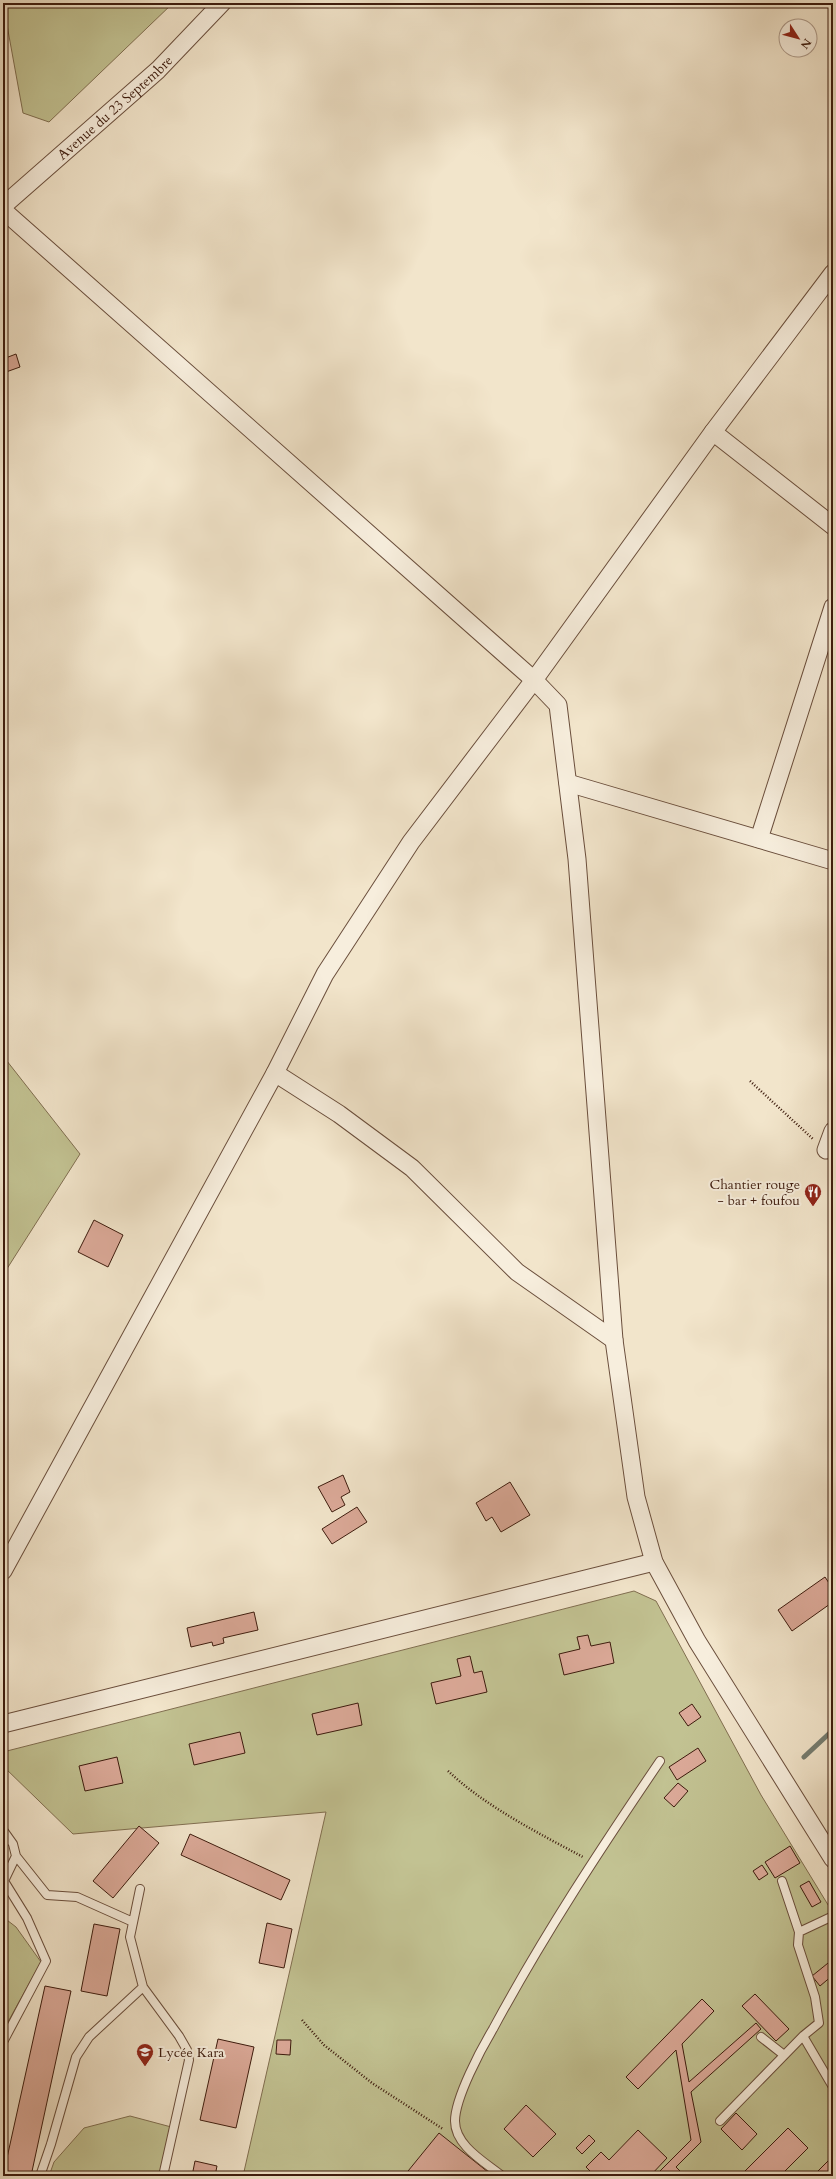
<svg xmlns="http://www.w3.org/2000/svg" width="836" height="2179" font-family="Cardo,serif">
<rect width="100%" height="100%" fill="#f2e5cb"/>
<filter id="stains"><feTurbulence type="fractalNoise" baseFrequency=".005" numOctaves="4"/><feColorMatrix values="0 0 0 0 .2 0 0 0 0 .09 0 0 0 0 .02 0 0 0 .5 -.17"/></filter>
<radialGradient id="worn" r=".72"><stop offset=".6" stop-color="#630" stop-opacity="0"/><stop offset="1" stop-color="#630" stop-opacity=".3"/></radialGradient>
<path fill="#c2c292" stroke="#806e50" d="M3 3H173L49 122 23 113Z
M3 1056 80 1154 3 1275Z
M634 1591 656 1601 761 1795 833 1913V2176H243L326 1812 73 1834 3 1766V1752Z
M3 1917 16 1927 41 1962 3 2031Z
M130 2116 175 2128 164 2176H49L54 2162 84 2128Z"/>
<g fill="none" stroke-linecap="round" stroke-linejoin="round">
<path stroke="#757d71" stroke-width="5" d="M804 1757 833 1730"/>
</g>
<path fill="#dba998" stroke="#3d1b0d" d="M16 354 20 367 6 372 3 359Z
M94 1220 123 1235 108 1267 78 1252Z
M343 1475 350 1492 341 1497 345 1505 332 1512 318 1487Z
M510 1482 530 1515 501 1532 492 1517 486 1521 476 1503Z
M357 1507 367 1522 332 1544 322 1529Z
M825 1577 833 1589V1608L830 1604 792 1631 778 1610Z
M254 1612 258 1630 223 1638 224 1643 213 1646 212 1642 191 1647 187 1628Z
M588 1635 591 1646 610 1642 614 1663 564 1675 559 1654 580 1649 577 1637Z
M470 1656 474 1673 482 1671 487 1692 436 1704 431 1683 461 1676 457 1659Z
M358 1703 362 1725 317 1735 312 1714Z
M692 1704 701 1717 688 1726 679 1713Z
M240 1732 245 1753 194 1765 189 1744Z
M698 1748 706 1761 677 1780 669 1767Z
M117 1757 123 1783 85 1791 79 1766Z
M678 1783 688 1791 674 1807 664 1798Z
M139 1826 159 1843 113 1898 93 1881Z
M190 1834 290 1880 281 1900 181 1855Z
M790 1846 800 1863 775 1878 765 1862Z
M762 1865 768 1874 759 1880 753 1871Z
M809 1881 821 1902 812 1907 800 1886Z
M267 1923 292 1929 284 1968 259 1963Z
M94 1924 120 1929 107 1996 81 1991Z
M833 1959V1975L820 1986 812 1976Z
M45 1986 71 1991 31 2176H3Z
M755 1994 789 2029 776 2041 742 2006Z
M702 1999 714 2011 682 2044 689 2082 756 2023 761 2029 691 2092 701 2142 676 2167 685 2176H655L691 2140 676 2050 638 2089 626 2077Z
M218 2039 254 2047 236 2128 200 2120Z
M277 2040H291L290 2055 276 2054Z
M526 2105 556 2134 533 2157 504 2129Z
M736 2113 757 2134 742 2150 721 2129Z
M788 2128 808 2148 780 2176H740Z
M638 2130 667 2158 650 2176H593L594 2175 586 2167 601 2152 609 2160Z
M439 2133 493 2176H404Z
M589 2135 595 2141 582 2154 576 2148Z
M833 2156V2176H813Z
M195 2161 217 2166 215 2176H192Z"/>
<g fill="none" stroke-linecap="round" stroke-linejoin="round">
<defs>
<path id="lane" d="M3 1830 13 1844 16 1856 4 1881 27 1918 46 1961 3 2042
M16 1856 47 1895 77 1897 133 1922
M140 1889 130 1937 143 1987 179 2036 187 2050 189 2060 163 2176
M799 1932 833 1916
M803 2036 833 2087
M761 2037 784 2055
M720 2121 803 2036 819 2023 815 1997 798 1945 799 1932 782 1881
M40 2176 51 2144 76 2057 89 2037 143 1987
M502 2176C485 2162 455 2146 455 2121 455 2098 481 2049 493 2029 543 1936 601 1848 660 1761"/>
<g id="street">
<path id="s1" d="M3 206 158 70 222 3"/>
<path d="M3 210 534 680 558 705 577 859 614 1340 636 1497 654 1562 697 1641 833 1859"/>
<path d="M713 432 833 526"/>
<path d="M568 783 833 861"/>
<path d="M759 839 833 607"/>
<path d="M275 1073 339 1114 412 1168 517 1272 614 1340"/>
<path d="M826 1150 833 1131"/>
<path d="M3 1571 275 1073 325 974 411 842 534 680 713 432 833 273"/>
<path d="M3 1724 654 1562"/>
</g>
</defs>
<use href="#lane" stroke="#6a4e3c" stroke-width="10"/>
<use href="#street" stroke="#6a4e3c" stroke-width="19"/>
<path stroke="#3d1b0d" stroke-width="2.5" stroke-dasharray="1 2" stroke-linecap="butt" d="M750 1081 813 1139
M448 1771C485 1806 538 1833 583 1857
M302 2020 324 2045 372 2083 443 2129"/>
<use href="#lane" stroke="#f7eedd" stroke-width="8"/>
<use href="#street" stroke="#f7eedd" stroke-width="17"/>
</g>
<defs>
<symbol id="restaurant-pin" viewBox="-11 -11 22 30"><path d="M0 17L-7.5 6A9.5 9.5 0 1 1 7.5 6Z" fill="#8f2418" stroke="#f7eedd"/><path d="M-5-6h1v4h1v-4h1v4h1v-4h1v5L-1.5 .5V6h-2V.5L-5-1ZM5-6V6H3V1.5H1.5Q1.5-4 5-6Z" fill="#fff"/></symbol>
<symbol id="school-pin" viewBox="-11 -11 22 30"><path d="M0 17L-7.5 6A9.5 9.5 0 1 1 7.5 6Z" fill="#8f2418" stroke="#f7eedd"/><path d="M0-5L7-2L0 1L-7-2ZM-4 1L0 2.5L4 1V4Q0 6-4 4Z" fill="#fff"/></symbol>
</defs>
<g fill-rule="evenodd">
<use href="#restaurant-pin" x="803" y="1182" width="20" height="27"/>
<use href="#school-pin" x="135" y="2042" width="20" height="27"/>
</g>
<g text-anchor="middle" stroke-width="4" stroke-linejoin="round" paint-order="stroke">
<g font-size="14" fill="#3d1b0d" stroke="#f7eedd">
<text dy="5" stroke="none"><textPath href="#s1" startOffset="149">Avenue du 23 Septembre</textPath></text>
</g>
<g font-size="14" fill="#3d1b0d" stroke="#f7eedd" text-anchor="end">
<text x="800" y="1189">Chantier rouge<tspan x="800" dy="16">- bar + foufou</tspan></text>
<text x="158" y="2057" text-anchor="start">Lycée Kara</text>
</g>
</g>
<rect width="836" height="2179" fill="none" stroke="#f2e5cb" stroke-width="16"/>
<rect x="4" y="4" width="828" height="2171" fill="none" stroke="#3d1b0d" stroke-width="2"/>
<rect x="8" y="8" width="820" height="2163" fill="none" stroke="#3d1b0d"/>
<g transform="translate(798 38) rotate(126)"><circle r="19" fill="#f7eedd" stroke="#ad9a8a"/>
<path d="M0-3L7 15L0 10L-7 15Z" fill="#8f2418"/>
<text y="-6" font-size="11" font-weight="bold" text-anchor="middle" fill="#3d1b0d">N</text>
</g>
<rect width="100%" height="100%" filter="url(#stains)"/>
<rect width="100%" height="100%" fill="url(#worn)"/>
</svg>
